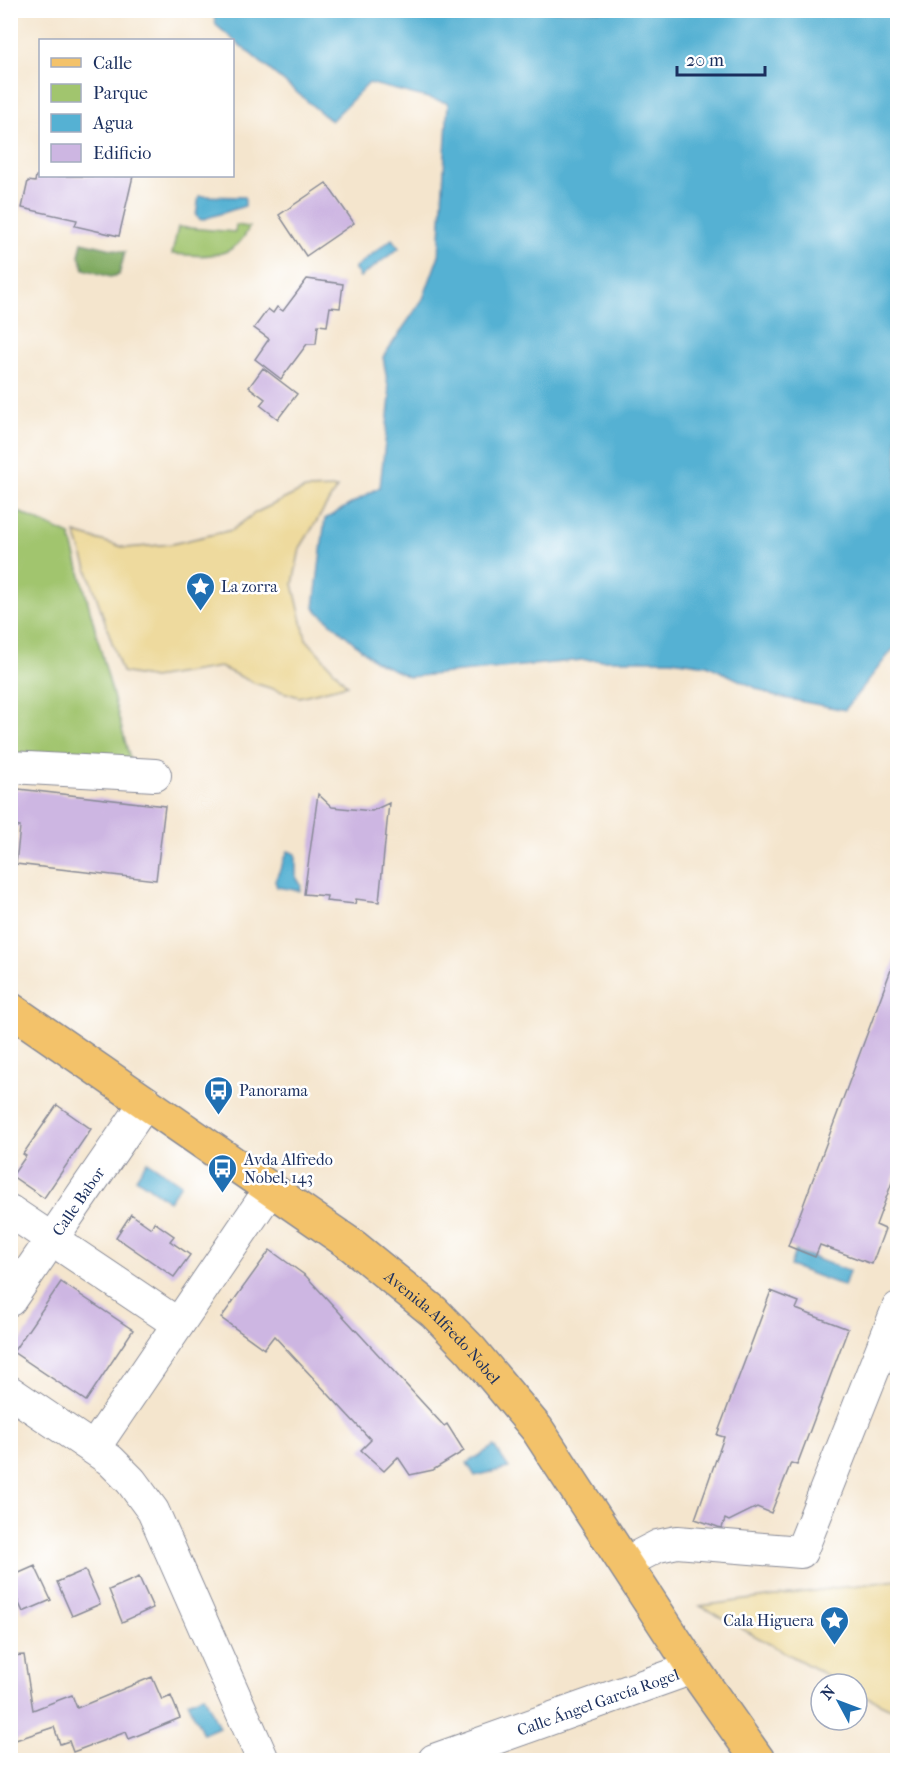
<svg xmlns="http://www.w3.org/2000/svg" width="908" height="1771" font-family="'IM FELL French Canon',serif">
<rect width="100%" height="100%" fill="#fff"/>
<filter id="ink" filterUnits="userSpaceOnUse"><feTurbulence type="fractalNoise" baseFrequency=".0167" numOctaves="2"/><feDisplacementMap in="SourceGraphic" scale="12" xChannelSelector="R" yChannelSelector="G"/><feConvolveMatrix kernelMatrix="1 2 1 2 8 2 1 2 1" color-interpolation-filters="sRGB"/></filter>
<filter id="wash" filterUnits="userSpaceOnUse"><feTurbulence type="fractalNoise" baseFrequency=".008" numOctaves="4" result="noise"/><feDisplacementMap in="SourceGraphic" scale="24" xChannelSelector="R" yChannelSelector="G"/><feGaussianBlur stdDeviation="1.35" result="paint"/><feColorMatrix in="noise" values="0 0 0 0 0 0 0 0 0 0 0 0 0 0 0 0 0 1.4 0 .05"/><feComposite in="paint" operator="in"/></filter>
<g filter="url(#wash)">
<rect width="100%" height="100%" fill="#f4e5cd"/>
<path fill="#a1c56e" stroke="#5e7a66" stroke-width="1.5" d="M236 225 249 227C235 262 202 256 172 254L178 227 235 232Z
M10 508 70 535 131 763 11 756Z"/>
<path fill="#80aa61" stroke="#4e6c60" stroke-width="1.5" d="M82 242 125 252 119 275 110 277 84 269 79 256Z"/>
<path fill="#eeda9e" stroke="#84847e" stroke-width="1.5" d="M337 488 300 548 293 584 306 639 347 685 299 697 254 683 220 667 153 678 122 672 75 533 126 548 172 544 232 530 255 513 305 489Z
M897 1580V1711L857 1692V1684H843L700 1606Z"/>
<path fill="#55b1d3" stroke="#387098" stroke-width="1.5" d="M213 11H897V649H893L845 710 773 696 707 665 671 660H583L409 677 375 661 314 608 325 519 380 487 390 398 383 357 423 299 439 255 448 103 369 83 331 121 216 25Z
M199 196 245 197V206L201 220 196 216Z
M392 239 399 248 360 277 354 268Z
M288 851 296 854V877L301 885 300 891 277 887 275 881Z
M147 1161 181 1184 169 1201 136 1178Z
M795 1251 849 1271 844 1286 790 1266Z
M494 1446 509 1468 475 1476 467 1463Z
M204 1695 219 1727 203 1734 188 1702Z"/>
<g id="blocks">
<path fill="#cdb6e2" d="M36 176H133L119 236 75 226 77 220 22 208 28 181 35 182Z
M326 183 354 223 306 256 279 215Z
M307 279 343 284 340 308 330 307 327 326 318 325 316 344H307L281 379 255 359 269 339 254 328 268 309 273 313 277 307 283 311Z
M263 368 297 394 278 419 260 405 265 399 249 387Z
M10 788 165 806 156 880 16 864 20 827 10 826Z
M318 794 332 807 372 811 389 803 379 902 356 899 355 904 326 901 327 896 304 894Z
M895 959H897V1169L876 1225 885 1229 872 1264 820 1245 815 1257 788 1246Z
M57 1105 91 1129 44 1198 12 1176 26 1156 23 1154Z
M131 1214 151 1228 154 1222 174 1236 170 1241 190 1255 174 1277 116 1237Z
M270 1250 306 1276 444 1426 447 1424 464 1451 433 1470 410 1475 398 1457 384 1471 361 1450 371 1440 274 1336 264 1349 221 1318Z
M61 1282 133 1330 86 1401 13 1352Z
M771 1291 799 1302 796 1309 848 1329 797 1465 791 1463 771 1513 757 1507 729 1521 725 1519 722 1528 718 1527 695 1519 724 1437 717 1435Z
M35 1566 51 1600 23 1612 10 1584V1577Z
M85 1570 100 1604 72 1616 57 1582Z
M139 1577 153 1608 122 1622 109 1590Z
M24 1655 33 1710 72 1695 77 1708 152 1677 162 1700 171 1696 180 1718 129 1739 126 1732 73 1752 69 1741 60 1744 54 1727 10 1742V1656Z"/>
</g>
</g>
<g filter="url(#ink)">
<use href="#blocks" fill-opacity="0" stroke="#888a96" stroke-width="1.5"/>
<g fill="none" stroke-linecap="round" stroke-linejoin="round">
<defs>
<g id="minor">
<path d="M10 767 155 775"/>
<path d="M10 1211 178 1324"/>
<path id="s1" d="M10 1300 146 1102"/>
<path d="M10 1392 110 1460 131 1481 153 1511 263 1760"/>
<path d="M94 1448 271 1188"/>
<path d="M625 1563 658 1546 677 1542 801 1552 898 1308"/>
<path id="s2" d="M434 1760 693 1668"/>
</g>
<g id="major">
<path id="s3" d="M10 1009 353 1246 434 1312 471 1350 537 1429 693 1668 758 1760"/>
</g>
</defs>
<use href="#minor" stroke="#888a96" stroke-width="34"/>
<use href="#major" stroke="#888a96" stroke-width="36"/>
<use href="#minor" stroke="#fff" stroke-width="32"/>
<use href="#major" stroke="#f3c26a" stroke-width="33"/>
</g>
</g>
<defs>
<symbol id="sight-pin" viewBox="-11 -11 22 30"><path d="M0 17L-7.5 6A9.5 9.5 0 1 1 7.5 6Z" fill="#1f6fb2" stroke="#fff"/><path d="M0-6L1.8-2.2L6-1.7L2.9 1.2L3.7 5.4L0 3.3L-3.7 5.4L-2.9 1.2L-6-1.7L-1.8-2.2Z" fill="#fff"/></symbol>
<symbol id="bus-pin" viewBox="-11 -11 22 30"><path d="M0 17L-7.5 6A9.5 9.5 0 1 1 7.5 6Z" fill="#1f6fb2" stroke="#fff"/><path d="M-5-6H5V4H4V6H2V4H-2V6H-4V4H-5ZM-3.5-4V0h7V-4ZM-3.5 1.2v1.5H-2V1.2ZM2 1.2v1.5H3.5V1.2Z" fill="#fff"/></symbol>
</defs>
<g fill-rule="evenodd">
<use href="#sight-pin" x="184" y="570" width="33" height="45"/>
<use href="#bus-pin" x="202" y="1074" width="33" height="45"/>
<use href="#bus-pin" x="206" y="1152" width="33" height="45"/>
<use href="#sight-pin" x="818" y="1604" width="33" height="45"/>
</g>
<g text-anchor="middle" stroke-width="5" stroke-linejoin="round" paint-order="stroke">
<g font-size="16" fill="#1b2f5e" stroke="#fff" text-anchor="start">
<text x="221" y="592">La zorra</text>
<text x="239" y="1096">Panorama</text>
<text x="244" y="1165">Avda Alfredo<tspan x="244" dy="18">Nobel, 143</tspan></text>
<text x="814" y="1626" text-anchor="end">Cala Higuera</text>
</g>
<g font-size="16" fill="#1b2f5e" stroke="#fff">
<text dy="6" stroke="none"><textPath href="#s1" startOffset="120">Calle Babor</textPath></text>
<text dy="6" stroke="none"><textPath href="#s3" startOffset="538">Avenida Alfredo Nobel</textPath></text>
<text dy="6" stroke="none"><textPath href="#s2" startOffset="174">Calle Ángel García Rogel</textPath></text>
</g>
</g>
<rect width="908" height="1771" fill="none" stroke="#fff" stroke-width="36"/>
<rect x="39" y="39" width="195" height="138" fill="#ffffff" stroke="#a4acbf" stroke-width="1.5"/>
<rect x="51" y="58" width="30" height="9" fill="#f3c26a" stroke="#a4acbf" stroke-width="1.5"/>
<text x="93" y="69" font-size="18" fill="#1b2f5e">Calle</text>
<rect x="51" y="84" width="30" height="18" fill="#a1c56e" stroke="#a4acbf" stroke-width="1.5"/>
<text x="93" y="99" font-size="18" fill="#1b2f5e">Parque</text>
<rect x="51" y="114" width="30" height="18" fill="#55b1d3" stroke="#a4acbf" stroke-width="1.5"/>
<text x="93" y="129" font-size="18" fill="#1b2f5e">Agua</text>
<rect x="51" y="144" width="30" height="18" fill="#cdb6e2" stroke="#a4acbf" stroke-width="1.5"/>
<text x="93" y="159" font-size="18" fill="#1b2f5e">Edificio</text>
<g transform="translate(839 1702) rotate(311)"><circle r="28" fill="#ffffff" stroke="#a4acbf" stroke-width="1.5"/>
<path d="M0-4.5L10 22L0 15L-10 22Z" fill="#1f6fb2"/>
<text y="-9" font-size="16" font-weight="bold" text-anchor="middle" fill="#1b2f5e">N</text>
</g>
<path d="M677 66v9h88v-9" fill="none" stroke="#1b2f5e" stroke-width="3"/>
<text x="686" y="66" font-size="18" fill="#1b2f5e" stroke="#ffffff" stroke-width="4.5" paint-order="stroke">20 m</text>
</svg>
